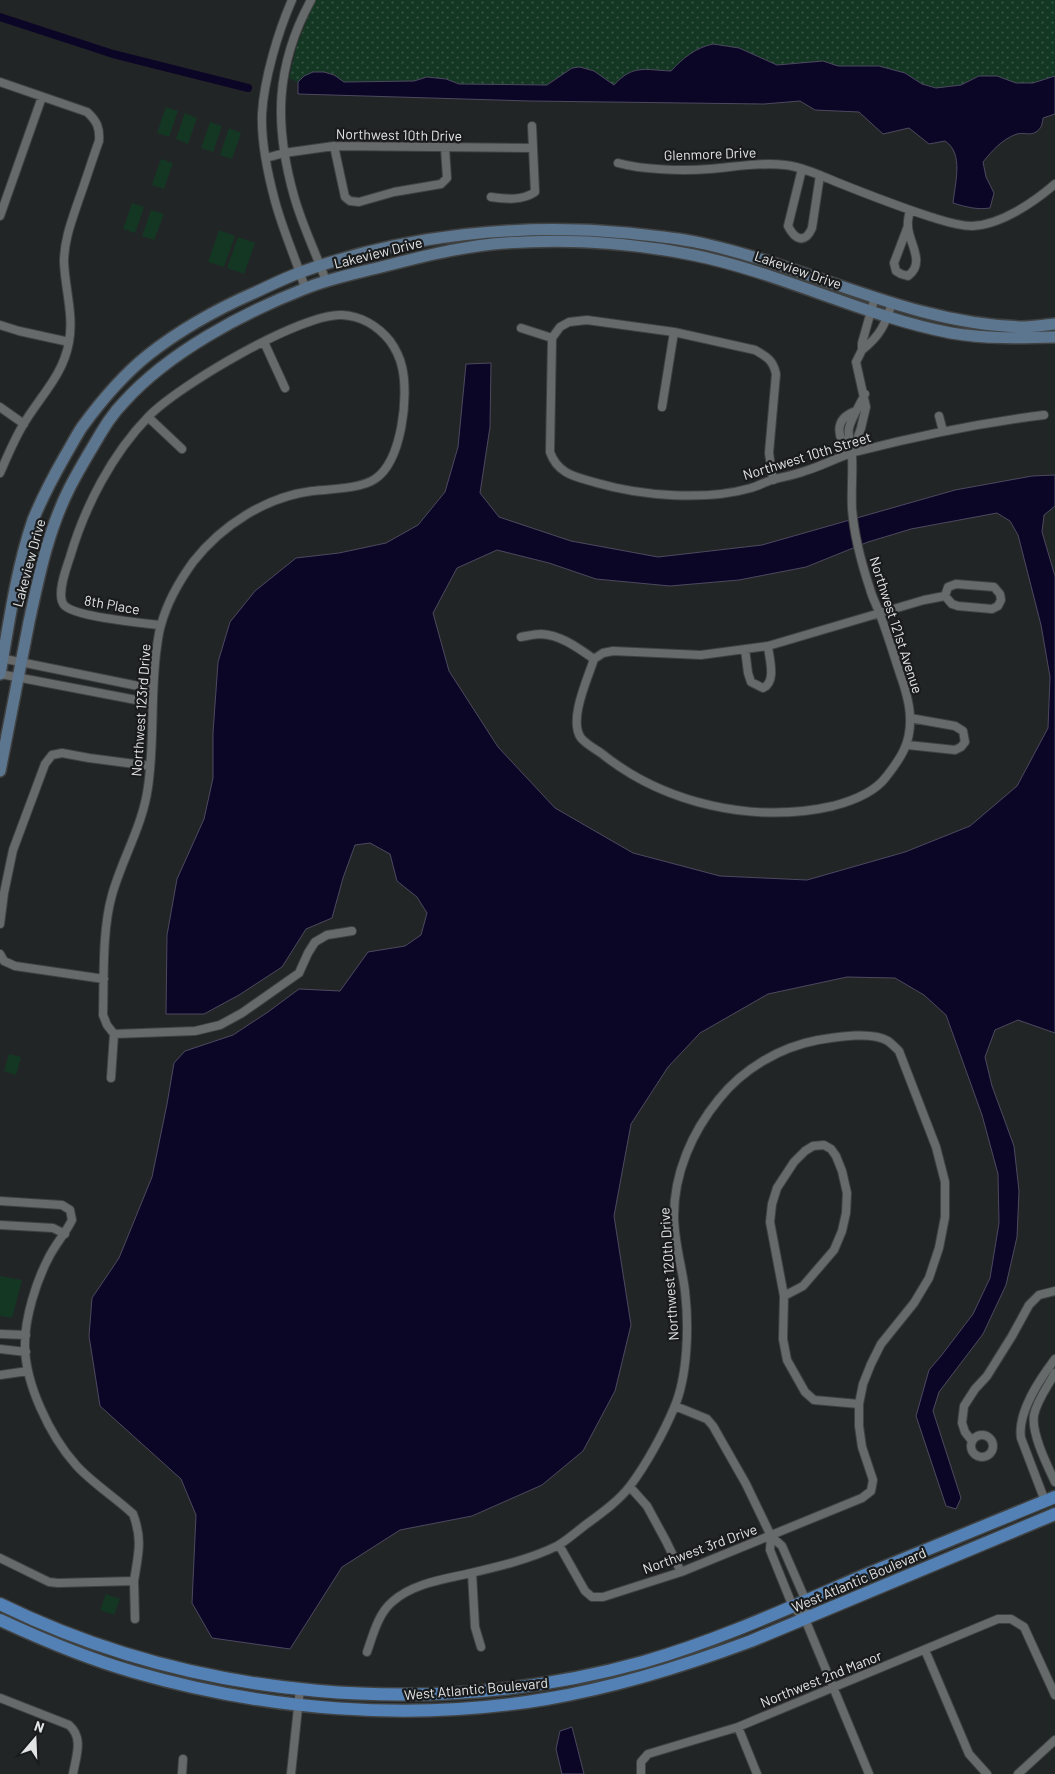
<svg xmlns="http://www.w3.org/2000/svg" width="1055" height="1774" font-family="Barlow,sans-serif">
<defs>
<pattern id="grass-dots" width="8" height="8" patternUnits="userSpaceOnUse" patternTransform="scale(1.25)"><rect width="8" height="8" fill="#143724"/><path d="M2 2h.1M6 6h.1" fill="none" stroke="#365444" stroke-width="1.8" stroke-linecap="round"/></pattern>
</defs>
<rect width="100%" height="100%" fill="#222526"/>
<path fill="url(#grass-dots)" d="M315 0H1055V76L1034 83H1016L997 76H979L961 85 936 88 922 84 905 73 838 66 823 61 777 65 764 61 703 46 683 59 671 71C645 69 633 64 614 85L594 71 580 67 572 68 547 85 459 84 446 79 427 77 414 81 356 83 344 82 334 75 304 76 298 82 289 78 297 45Z"/>
<path fill="#143724" d="M166 107 178 111 169 137 157 133Z
M185 113 197 118 188 144 176 139Z
M210 122 222 126 213 152 201 148Z
M229 128 241 133 232 159 220 155Z
M161 159 173 163 164 189 152 185Z
M132 203 144 207 135 233 123 229Z
M151 210 164 214 154 240 142 236Z
M219 230 235 236 224 267 208 262Z
M238 237 255 243 244 274 227 268Z
M9 1054 21 1057 16 1075 4 1071Z
M0 1276 22 1280 12 1318 0 1316Z
M106 1594 120 1599 114 1615 100 1610Z"/>
<path fill="#0c0626" stroke="#4c495f" fill-rule="evenodd" d="M713 44 739 48 777 65 823 61 838 66H879L905 73 922 84 936 88 961 85 979 76H997L1016 83H1033L1055 76V114L1043 118C1042 124 1042 128 1036 132 1030 136 1023 132 1017 134 1002 139 992 151 983 162L986 177 994 193 990 208C977 210 966 207 953 203 955 183 964 153 945 141L929 144 909 128 883 134 859 112 815 110 800 101 764 104 530 101 298 94V82L304 76 313 72H324L334 75 344 82 414 81 427 77 446 79 459 84 547 85 572 68 580 67 594 71 614 85C633 64 645 70 671 71 683 58 695 48 713 44Z
M491 363 490 427 480 493 499 517 571 541 658 557 762 545 955 490 1032 476 1055 475V506L1044 515 1042 532 1055 576V1033L1018 1020 995 1030 985 1057 992 1086 1014 1146 1019 1191 1017 1237 1006 1285 983 1334 939 1392 933 1411 961 1498 956 1509 946 1506 916 1416 929 1370 941 1356 973 1314 990 1278 999 1223 998 1174 982 1115 946 1015 924 995 895 978 847 977 768 994 700 1033 668 1067 631 1124 614 1216 631 1325 615 1391 583 1451 542 1485 472 1516 400 1530 342 1567 290 1649 212 1638 192 1603 196 1515 181 1479 100 1406 89 1336 92 1298 119 1258 152 1177 167 1104 174 1063 185 1051 233 1035 268 1012 299 989 340 991 368 952 405 946 421 935 427 913 417 897 397 881 390 854 370 843 355 845 343 878 332 918 306 929 282 967 239 995 204 1014H166L167 935 177 879 204 819 213 778V733L218 662 230 622 255 591 296 558 339 553 386 543 418 525 445 492 458 447 466 364ZM997 513 1010 521 1018 535 1041 625 1050 677 1048 728 1017 786 970 826 905 852 807 880 720 876 633 853 555 808 498 747 449 671 433 613 457 568 497 550 549 563 596 579 670 586 739 580 806 567 868 542 911 529Z
M572 1727 584 1774H562L556 1749 560 1731Z"/>
<g fill="none" stroke-linecap="round" stroke-linejoin="round">
<path stroke="#0c0626" stroke-width="8" d="M0 17 113 54 248 88"/>
<defs>
<path id="street" d="M292 0C278 32 264 79 262 114 261 141 268 175 275 201 283 231 296 259 305 288
M311 0C275 66 274 125 294 196 302 225 316 253 326 281
M0 82 87 112C97 121 100 128 99 141 92 160 86 180 79 199 72 220 64 240 64 262 65 289 74 315 69 342 63 376 40 396 23 425 14 440 7 457 0 473
M334 146 345 197 350 201 359 202 394 192 441 184 447 178 445 148
M266 158 284 153 334 146 533 148
M618 163C643 170 684 171 709 169 734 167 760 162 785 165 803 167 822 176 839 183 869 195 900 207 931 217 944 221 958 226 972 226 1001 225 1034 202 1055 184
M802 169 788 226C795 240 805 244 812 228L820 175
M491 197C506 199 522 201 535 192L532 126
M0 216 42 97
M908 226 894 263 896 271 901 274 908 276C926 263 909 243 908 227 907 222 909 215 910 210
M0 325 19 331 69 342
M521 328 552 338
M552 338 550 452C558 475 577 477 597 483 642 496 706 501 751 488 758 486 765 482 772 480 783 477 794 475 805 471 822 466 838 457 855 452 917 436 980 423 1044 415
M552 338 560 327 569 322 587 320 674 332 755 350C767 357 773 360 776 374L769 453 773 480
M264 342 285 388
M862 350C880 336 885 325 892 303
M0 407 24 424
M662 407 674 332
M939 416 943 431
M148 417 182 449
M852 453 861 428 866 407 856 362 862 350V343L875 297
M852 453C836 439 833 419 856 411
M521 637C527 636 535 634 541 634 561 635 578 648 594 659L603 653 613 651 701 655 768 646 924 600 945 596 948 587 956 584 994 587 1000 594 1001 600 998 606 992 609 958 606 952 604 945 596
M745 649 748 673 751 682 763 688C777 682 769 658 768 646
M0 658 153 689
M594 659C588 678 568 720 581 738 586 744 595 749 601 753 664 804 754 824 833 806 852 801 874 793 886 777 901 758 911 743 910 718 910 703 905 688 900 674 893 653 887 632 879 612 876 604 872 597 870 589 862 565 854 534 852 509 851 491 853 474 852 456 852 446 847 438 849 428 852 416 860 405 865 394
M0 674 152 703
M908 745 955 750 961 747 965 742 963 731 955 726 910 718
M0 924 4 893 13 850 45 764 52 755 62 753 89 758 150 766
M0 954 4 961 15 966 104 979
M114 1034 195 1031 220 1025 242 1013 299 973 308 953 315 942 327 935 352 931
M111 1078 114 1034 107 1025 103 1015C104 978 102 930 112 895 122 859 143 825 148 787 155 740 150 693 157 646 158 639 159 631 161 625 167 603 180 580 193 562 222 525 266 497 312 491 330 489 360 489 375 479 402 461 409 396 402 367 400 358 395 348 390 341 378 326 361 316 342 315 301 313 178 386 149 416 112 454 85 506 70 557 66 569 56 595 64 605 74 617 143 623 160 625
M0 1201 62 1205 70 1210 72 1220C65 1234 54 1246 48 1259 36 1282 25 1318 25 1343 24 1382 50 1436 76 1465 92 1483 115 1497 133 1514 143 1540 138 1555 134 1581L58 1583 49 1582 0 1558
M0 1225 53 1228 65 1234
M784 1296 803 1286 834 1250 842 1231 846 1213 847 1193 842 1171 836 1156 831 1149 824 1145 813 1146 805 1151 794 1162 777 1188 772 1204 770 1222 784 1296 783 1339 787 1360 805 1392 814 1400 859 1404
M0 1334 26 1335
M0 1349 26 1352
M1055 1373C1048 1386 1037 1400 1034 1415 1031 1433 1047 1465 1055 1482
M0 1375 28 1371
M675 1406 707 1419 713 1426 746 1484 771 1536 782 1546 806 1601 805 1619 869 1774
M971 1446a11 11 0 1 1 22 0a11 11 0 1 1-22 0Z
M972 1441 965 1432 962 1423 964 1406 975 1389 987 1376 1012 1336 1029 1305 1039 1295 1055 1291
M630 1487 647 1506 666 1541 681 1572
M1045 1501 1021 1438C1017 1412 1040 1379 1055 1359
M771 1536 770 1550 793 1607 805 1619
M472 1573 475 1627 481 1647
M134 1581 135 1619
M925 1650 969 1754 987 1774
M367 1652C373 1635 378 1614 392 1602 413 1583 445 1579 471 1573 501 1566 530 1559 557 1546 566 1541 575 1533 584 1526 599 1515 619 1501 630 1486 646 1465 664 1432 674 1408 688 1376 689 1325 685 1291 682 1266 674 1242 674 1216 674 1173 692 1132 719 1099 743 1069 780 1047 818 1040 837 1037 872 1031 888 1041 892 1044 896 1048 899 1051L936 1147 945 1182V1217L939 1248 929 1278 914 1303 881 1344 871 1364 863 1384 859 1404V1426L862 1447 873 1480 871 1491 862 1498 681 1572 603 1597H592L585 1591 559 1545
M0 1698 69 1725C84 1738 76 1756 73 1774
M738 1727 757 1774
M182 1774 183 1759
M291 1774 300 1689
M641 1774V1762L648 1754 738 1727 998 1619H1011L1024 1627 1055 1695
M1018 1774 1055 1740"/>
<path id="secondary" d="M0 674C9 623 16 570 33 520 42 498 53 477 65 456 71 446 76 436 82 427 101 401 123 375 148 355 181 329 217 309 256 292 271 285 287 277 304 271 405 235 520 223 627 233 653 236 680 238 705 244 812 268 911 324 1022 327 1033 327 1044 325 1055 324
M0 771C10 721 19 671 29 622 39 576 48 531 69 489 75 477 82 465 89 453 100 435 109 417 124 402 169 352 243 313 304 289 330 278 358 273 385 266 420 257 456 248 493 244 560 238 628 242 693 255 782 273 863 316 951 333 985 339 1021 338 1055 337"/>
<path id="primary" d="M0 1604C196 1700 434 1720 643 1662 720 1640 793 1606 865 1575 928 1549 992 1523 1055 1497
M0 1620C43 1640 88 1659 134 1672 265 1710 411 1722 546 1699 617 1687 684 1666 751 1641L1055 1514"/>
</defs>
<use href="#street" stroke="#404242" stroke-width="10"/>
<use href="#secondary" stroke="#404242" stroke-width="14"/>
<use href="#primary" stroke="#404242" stroke-width="15"/>
<use href="#street" stroke="#676a6b" stroke-width="8"/>
<use href="#secondary" stroke="#5d7690" stroke-width="11"/>
<use href="#primary" stroke="#5381b5" stroke-width="12"/>
</g>
<g text-anchor="middle" stroke-width="4.5" stroke-linejoin="round" paint-order="stroke">
<g font-size="14" fill="#e3e5e5" stroke="#191b1c">
<text transform="translate(399 135) rotate(1)" y="5">Northwest 10th Drive</text>
<text transform="translate(710 154) rotate(-2)" y="5">Glenmore Drive</text>
<text transform="translate(378 253) rotate(-14)" y="5">Lakeview Drive</text>
<text transform="translate(798 270) rotate(19)" y="5">Lakeview Drive</text>
<text transform="translate(807 456) rotate(-17)" y="5">Northwest 10th Street</text>
<text transform="translate(29 563) rotate(-75)" y="5">Lakeview Drive</text>
<text transform="translate(112 605) rotate(10)" y="5">8th Place</text>
<text transform="translate(896 625) rotate(72)" y="5">Northwest 121st Avenue</text>
<text transform="translate(141 710) rotate(-86)" y="5">Northwest 123rd Drive</text>
<text transform="translate(669 1274) rotate(-94)" y="5">Northwest 120th Drive</text>
<text transform="translate(700 1549) rotate(-20)" y="5">Northwest 3rd Drive</text>
<text transform="translate(859 1580) rotate(-23)" y="5">West Atlantic Boulevard</text>
<text transform="translate(821 1679) rotate(-22)" y="5">Northwest 2nd Manor</text>
<text transform="translate(476 1689) rotate(-5)" y="5">West Atlantic Boulevard</text>
</g>
</g>
<g transform="translate(35 1739) rotate(19)" stroke="#191b1c" stroke-width="4" paint-order="stroke">
<path d="M0-4L9 19L0 12L-9 19Z" fill="#e3e5e5"/>
<text y="-8" font-size="14" font-weight="bold" text-anchor="middle" fill="#e3e5e5">N</text>
</g>
</svg>
